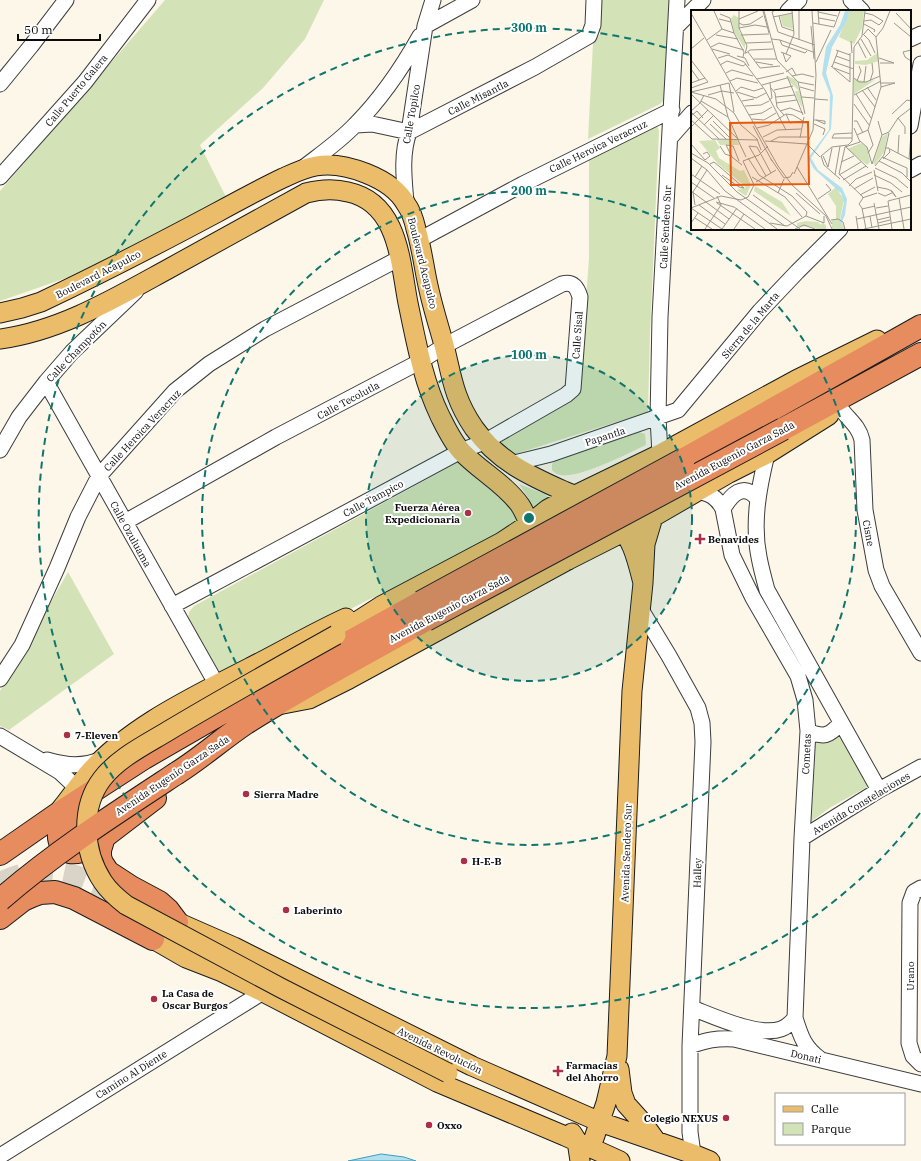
<svg xmlns="http://www.w3.org/2000/svg" width="921" height="1161" font-family="'IBM Plex Serif',serif">
<rect width="100%" height="100%" fill="#fdf7e9"/>
<path fill="#d3e3b7" d="M165 0H324L305 39 263 88 200 145 226 197 72 276 0 301V191Z
M602 0H671L665 99 660 104 588 139 593 43 600 34Z
M657 125 659 131 650 333 648 412 512 455 501 445 502 440 579 395 589 258V160Z
M639 432 645 434 646 445C628 453 574 482 557 474 555 473 553 471 552 470V464L557 459Z
M459 462 515 501 519 519 516 526 447 569 370 599 221 676 188 618 189 612 194 606Z
M519 484 545 494 550 499 533 511 529 499Z
M68 572 114 654 9 730 0 726V691Z
M841 730 869 786 831 807 809 823 813 740Z"/>
<path fill="#b2e0ef" stroke="#419cbf" d="M381 1154 404 1157 416 1161H348Z"/>
<g fill="none" stroke-linecap="round" stroke-linejoin="round">
<path stroke="#d9d3c8" stroke-width="22" stroke-dasharray="22 11" stroke-linecap="butt" d="M0 883C51 860 72 874 120 894"/>
<defs>
<path id="minor" d="M851 0 862 11
M788 11 799 0
M425 26 472 0
M676 27 703 0
M910 39 921 34
M0 84 31 46 66 0
M356 125 372 124 409 132 535 67 589 36 593 25 594 0
M910 126 921 64
M670 138 692 113
M303 168C321 154 340 141 355 125 381 99 402 68 420 36
M910 170 921 164
M0 177 85 82 148 0
M406 202C404 179 401 154 409 132L425 26 433 0
M419 240 523 184 672 110
M46 382 217 685
M841 409C848 419 859 426 862 440L865 510 876 570 882 586 921 653
M0 450 19 417 46 382 72 352 136 291
M660 454 658 418 660 317 677 0
M767 454C759 487 752 522 759 557 761 568 764 579 767 590L879 790
M510 464 551 454 678 410 760 311 797 272 840 229
M697 491C709 493 717 497 723 509L732 555 753 598 798 676 805 700 808 731 802 838 795 1018C801 1037 804 1047 820 1059
M723 509C731 495 743 482 757 498
M125 522 276 437 421 361 444 346 562 284C573 281 577 287 580 297L573 389 566 395 484 442 461 451 172 606
M640 608 669 656 698 708 702 723 703 742 690 1046V1132L693 1154
M0 679 22 645 57 568 78 517 99 476 175 391 209 364 265 329 400 258
M808 731C824 738 829 736 841 723
M0 736 60 772 77 788
M47 760C68 766 82 767 103 759
M802 838 879 790 921 767
M921 888 914 892 910 903 909 1043 913 1056 921 1064
M692 1008C713 1016 758 1037 781 1029 787 1027 791 1023 795 1018
M690 1046C706 1040 717 1038 734 1039L921 1084
M0 1156 263 992"/>
<path id="major" d="M0 313 22 308 41 302C100 274 158 244 216 213 238 201 260 189 283 178 294 173 304 168 316 166 344 161 392 178 406 204 411 211 414 220 416 229 422 248 424 269 429 290 433 308 439 327 444 345 452 378 454 399 474 428 498 461 528 475 564 491 581 498 600 505 614 519 632 537 637 559 643 583
M0 339C61 331 117 297 170 268 216 243 261 218 306 193 321 189 333 188 348 192 399 203 400 262 408 303 416 341 423 381 440 416 446 428 453 443 462 452 480 471 505 484 520 505 533 525 538 562 568 560
M336 635 381 606 502 542 529 524 548 509 559 503 660 454 796 380 877 340
M283 704 309 699 349 679 568 560 653 517 729 473 767 454 829 415
M61 809C70 798 78 786 87 775 128 727 193 697 249 668 281 652 313 633 346 618
M177 922 234 947 472 1066 600 1122 693 1154 710 1161
M153 939 186 958 222 972 263 992 437 1082 565 1136 620 1161
M619 1069 622 1093 626 1104 643 1123 656 1141
M572 1133 577 1141 580 1161
M591 1147 606 1103 617 1056 632 691 643 583 645 544 653 517"/>
<path id="highway" d="M783 429 921 354
M684 459 921 326
M177 773C201 758 222 739 246 723 305 686 366 654 426 620
M155 798 104 837 100 850V857L102 863 108 872 131 887 159 902 168 910 177 922
M82 851C78 852 74 853 70 852 59 849 56 834 62 826 67 820 78 817 85 814
M0 854 59 813 144 758 253 695 421 602
M0 918 23 900 32 896 40 893 55 892 74 898 153 939"/>
</defs>
<use href="#minor" stroke="#3d3d3d" stroke-width="17"/>
<use href="#major" stroke="#1b1b1b" stroke-width="21"/>
<use href="#highway" stroke="#1b1b1b" stroke-width="24"/>
<use href="#minor" stroke="#fff" stroke-width="15"/>
<use href="#major" stroke="#ebbd6a" stroke-width="19"/>
<use href="#highway" stroke="#e68c5e" stroke-width="22"/>
<defs>
<path id="major-bridge" d="M336 635C279 667 223 698 168 731 145 745 118 758 102 779 80 808 83 852 103 882 109 891 117 898 126 905L281 988 448 1073"/>
<path id="highway-bridge" d="M421 602 684 459
M426 620 783 429
M0 900C55 852 116 813 177 773"/>
</defs>
<use href="#major-bridge" stroke="#1b1b1b" stroke-width="21" stroke-linecap="butt"/>
<use href="#highway-bridge" stroke="#1b1b1b" stroke-width="24" stroke-linecap="butt"/>
<use href="#major-bridge" stroke="#ebbd6a" stroke-width="19"/>
<use href="#highway-bridge" stroke="#e68c5e" stroke-width="22"/>
</g>
<circle cx="529" cy="518" r="163" fill="#0f766e" fill-opacity=".12"/>
<g fill="none" stroke="#0f766e" stroke-width="2" stroke-dasharray="7 5">
<circle cx="529" cy="518" r="163"/>
<circle cx="529" cy="518" r="327"/>
<path d="M920 813A490 490 0 1 1 689 55"/>
</g>
<g fill="#ac3045" stroke="#fff" stroke-width="1.5">
<circle cx="468" cy="513" r="4"/>
<path d="M698 533h4v4h4v4h-4v4h-4v-4h-4v-4h4z"/>
<circle cx="67" cy="735" r="4"/>
<circle cx="246" cy="794" r="4"/>
<circle cx="464" cy="861" r="4"/>
<circle cx="286" cy="910" r="4"/>
<circle cx="154" cy="999" r="4"/>
<path d="M556 1065h4v4h4v4h-4v4h-4v-4h-4v-4h4z"/>
<circle cx="726" cy="1118" r="4"/>
<circle cx="429" cy="1125" r="4"/>
</g>
<g text-anchor="middle" stroke-width="4" stroke-linejoin="round" paint-order="stroke">
<g font-size="10" fill="#0a0a0a" stroke="#fff">
<text transform="translate(76 90) rotate(-50)" y="4">Calle Puerto Galera</text>
<text transform="translate(478 97) rotate(-27)" y="4">Calle Misantla</text>
<text transform="translate(411 114) rotate(-80)" y="4">Calle Topilco</text>
<text transform="translate(598 146) rotate(-26)" y="4">Calle Heroica Veracruz</text>
<text transform="translate(665 227) rotate(-87)" y="4">Calle Sendero Sur</text>
<text transform="translate(423 263) rotate(76)" y="4">Boulevard Acapulco</text>
<text transform="translate(98 274) rotate(-27)" y="4">Boulevard Acapulco</text>
<text transform="translate(750 325) rotate(-50)" y="4">Sierra de la Marta</text>
<text transform="translate(577 335) rotate(-86)" y="4">Calle Sisal</text>
<text transform="translate(76 351) rotate(-46)" y="4">Calle Champotón</text>
<text transform="translate(348 400) rotate(-28)" y="4">Calle Tecolutla</text>
<text transform="translate(142 430) rotate(-47)" y="4">Calle Heroica Veracruz</text>
<text transform="translate(605 436) rotate(-18)" y="4">Papantla</text>
<text transform="translate(734 455) rotate(-28)" y="4">Avenida Eugenio Garza Sada</text>
<text transform="translate(373 498) rotate(-28)" y="4">Calle Tampico</text>
<text transform="translate(869 533) rotate(79)" y="4">Cisne</text>
<text transform="translate(131 534) rotate(61)" y="4">Calle Ozuluama</text>
<text transform="translate(449 608) rotate(-28)" y="4">Avenida Eugenio Garza Sada</text>
<text transform="translate(806 754) rotate(-87)" y="4">Cometas</text>
<text transform="translate(172 775) rotate(-34)" y="4">Avenida Eugenio Garza Sada</text>
<text transform="translate(861 803) rotate(-31)" y="4">Avenida Constelaciones</text>
<text transform="translate(626 853) rotate(-88)" y="4">Avenida Sendero Sur</text>
<text transform="translate(697 873) rotate(-88)" y="4">Halley</text>
<text transform="translate(910 976) rotate(-90)" y="4">Urano</text>
<text transform="translate(440 1050) rotate(26)" y="4">Avenida Revolución</text>
<text transform="translate(806 1056) rotate(13)" y="4">Donati</text>
<text transform="translate(131 1074) rotate(-32)" y="4">Camino Al Diente</text>
</g>
<g font-size="10" font-weight="bold" fill="#0a0a0a" stroke="#fff" text-anchor="start">
<text x="460" y="511" text-anchor="end">Fuerza Aérea<tspan x="460" dy="12">Expedicionaria</tspan></text>
<text x="708" y="543">Benavides</text>
<text x="75" y="739">7-Eleven</text>
<text x="254" y="798">Sierra Madre</text>
<text x="472" y="865">H-E-B</text>
<text x="294" y="914">Laberinto</text>
<text x="162" y="997">La Casa de<tspan x="162" dy="12">Oscar Burgos</tspan></text>
<text x="566" y="1069">Farmacias<tspan x="566" dy="12">del Ahorro</tspan></text>
<text x="718" y="1122" text-anchor="end">Colegio NEXUS</text>
<text x="437" y="1129">Oxxo</text>
</g>
</g>
<g transform="translate(691 10)">
<rect width="220" height="220" fill="#fdf7e9"/>
<path d="M158 1H173L171 18 163 34 148 27ZM101 4 102 19 92 16 89 6ZM43 5 48 8V21L54 31V39L43 22 40 8ZM186 43 188 51 175 55 164 54V51L176 50ZM97 66 105 70 109 83H107L110 84 111 98 105 86 104 81H108L96 69ZM163 69 176 72 184 70 163 84ZM197 123 193 142 184 155 182 153 191 127ZM24 130 29 138 25 141 28 148 49 161 53 160 60 175 55 186 46 180 55 177 27 154 8 131ZM26 130H46L48 135H29ZM170 133 176 137 179 152 176 155 156 139ZM64 176 91 192 100 206 63 181ZM145 177 153 190 149 209 154 219H141V210H145V196L137 184ZM115 211 127 212 130 215 131 213 135 215V219H126L118 216 106 217V213Z" fill="#d3e3b7"/>
<path d="M154 1H158L156 10 141 37 135 63 142 86 140 119 120 148 127 160 151 178 156 189 154 205 147 219 153 193 150 183 123 159 117 148 138 120 139 84 131 64 135 37 149 15Z" fill="#b2e0ef"/>
<path fill="none" stroke="#9c9890" stroke-width="1" d="M48 1V18L56 36 54 44M72 1 78 23M73 1 86 50 107 72 114 104M83 1 81 2 87 22 124 35M127 1 128 14M127 2 146 6M0 3 87 156 101 175 135 206 141 219M205 3 220 19M29 4 39 8 43 23 53 42 52 47M88 6 91 17 103 21M82 7 102 3M128 8 144 11M28 9 40 12M48 9 67 1M173 11 180 10 188 15 192 11 182 5 174 3M48 13 52 15 59 14 72 6M122 13 143 17 149 1M203 13 220 27M173 14 184 20 183 22M120 16 123 49M48 18 64 15 76 17M31 19 43 23M172 24 178 30 184 43M173 24 177 19 185 27M25 25 47 29M50 25 78 24M81 29 89 30 122 42M170 29 180 46M16 30 31 19 23 1M89 30 91 35 114 43 116 41M108 30V1M160 31 161 43M167 32 175 48M55 33 80 32M20 37 28 33 53 40M0 39 13 28M21 39 39 44M145 40 159 45M220 40 212 42 214 47 220 51M57 42 69 58 89 56M90 42 100 46 95 52 92 43M55 43 59 40 82 39M95 44 103 24 101 1M46 46 54 48 58 56M145 46 159 51M27 48 37 45 53 52 74 80 95 120M188 48 203 53H189M63 49H85M0 50 17 72 0 78M65 52 82 55M125 52 140 20M143 52 163 59M29 55 36 51 52 56 55 54M140 56 159 72M141 57 147 41M143 58 159 64M0 59 8 70M95 62 101 58 105 65M35 63 41 60 62 66M96 66 112 105M101 66 111 64 123 67M163 68 168 72H175L189 66M66 69 93 63M39 71 46 68 67 73M166 71 170 61 168 56M179 71 182 62 181 53M107 72 123 75M159 72V43M173 72 175 56M0 73 14 68M38 73 43 102M190 73H204M29 75 37 107 47 129M71 75 96 68M109 77 123 81M176 77 185 90M190 77 204 73M80 78 84 83 86 97 93 105M83 80 102 76M171 80 184 97M45 81 50 77 63 81 72 78M0 82 25 89 43 103 50 115 66 129 70 140M0 82 38 73M46 82 65 88 75 83M0 84 48 130M165 84 180 108M17 85 31 81 43 83M163 85 190 71M85 87 104 85M111 87 123 88M124 89 137 90M78 90 81 88 79 73M10 91 37 107M51 91 63 89M85 93 106 90M163 94 178 115M54 96 70 95 78 91M0 101 9 93 13 85M89 101 99 98 112 103M0 102 28 129M95 104 99 113 111 111M201 104 216 90 220 91M58 105 71 103 81 97M0 106 6 101 12 108M207 108 214 117V124M61 109 73 110 85 103M0 110 21 129 67 130M123 110H125L133 111H134V114L125 110M22 111 40 129M163 111H166L172 123M187 111 191 125M19 114 35 129M123 114 134 119 132 125M13 115 22 106M62 116 81 151M0 117 17 100M66 118 78 115 95 104 102 105 112 111M163 118 169 132 154 137 148 164 172 187M177 120 182 135 177 143M166 125 177 120 190 77 185 27 192 18 199 1M191 125 198 122 207 108 220 98M72 127 86 120 110 119M109 128 113 107M161 128H141L143 124 161 123M47 130 55 147M74 131 116 134M80 131 88 127H116M169 131 176 137 181 154M0 134 14 150M116 134 129 147M29 136 34 144 40 146M154 136 177 158M199 139 220 150M0 143 17 153 46 182 94 216M207 143 208 125M12 144 16 142 19 146 14 150M130 146 141 137 157 135 161 131 163 37 171 26 174 1M130 146 133 155 149 169M132 146 137 157M191 147 216 158V167M0 148 16 160 34 181 86 219M57 148 68 165 101 186 116 202 115 206M80 149 93 168 99 167 102 162M192 149 199 142 198 138H195M218 149 220 124M48 151 42 136 35 135 41 147 51 155M188 151 211 163 220 172M150 152 163 146M19 154 23 152 29 157 53 178M181 154 191 125M184 156 193 145 198 123M106 157 141 214M137 157 141 138M184 158 205 168 217 178M183 160 187 181M0 164 29 184M103 164 122 120 125 65 121 1M31 165 48 177 53 178M144 165 149 136M148 165 170 152M183 165 200 173 211 182M75 166 58 136 66 137 80 163M4 167 11 156M61 167 94 187 111 207M152 170 175 156M0 172 23 188M65 172 85 160M158 176 165 169 181 162M186 177 196 179 201 181 205 187 200 181M163 179 182 168M0 181 38 209M87 183 93 169M105 183 129 204M187 183 194 186 201 183M62 185 109 219M169 185 184 177M171 188 186 183M172 188 168 194 171 198 175 219M208 188 213 219M127 189 140 180 135 174M25 192 43 197 74 219M26 193 64 219M183 193 188 219M4 195 2 182 16 160M8 195 34 214M0 198 31 219M0 198 30 186 50 190 57 187 63 175 52 151 68 145 77 136M185 198 197 196M171 199 184 196M165 206 167 219M179 206 181 218M4 208 21 219M166 209 220 197M140 210 147 209 152 212 154 219M186 210 199 207M0 213 7 203M79 213 96 216 115 206 133 213V206M187 213 199 210M14 219 30 195 26 186M31 219 46 198M43 219 53 204M104 219 113 215 124 219M173 219 220 209M201 219 197 191 220 185"/>
<path fill="#e8590c" fill-opacity="0.15" stroke="#e8590c" stroke-width="2" d="M117 112 118 174 40 175 39 113Z"/>
<rect width="220" height="220" fill="none" stroke="#0a0a0a" stroke-width="2"/>
</g>
<circle cx="529" cy="518" r="6" fill="#0f766e" stroke="#fff" stroke-width="2"/>
<g font-size="12" text-anchor="middle" font-weight="bold" fill="#0f766e" stroke="#fff" stroke-width="4" stroke-linejoin="round" paint-order="stroke">
<text x="529" y="32">300 m</text>
<text x="529" y="195">200 m</text>
<text x="529" y="359">100 m</text>
</g>
<rect x="775" y="1093" width="130" height="52" fill="#ffffff" stroke="#9d9d9d"/>
<rect x="783" y="1106" width="20" height="6" fill="#ebbd6a" stroke="#9d9d9d"/>
<text x="811" y="1113" font-size="12" fill="#0a0a0a">Calle</text>
<rect x="783" y="1123" width="20" height="12" fill="#d3e3b7" stroke="#9d9d9d"/>
<text x="811" y="1133" font-size="12" fill="#0a0a0a">Parque</text>
<path d="M18 34v6h82v-6" fill="none" stroke="#0a0a0a" stroke-width="2"/>
<text x="24" y="34" font-size="12" fill="#0a0a0a" stroke="#ffffff" stroke-width="3" paint-order="stroke">50 m</text>
</svg>
